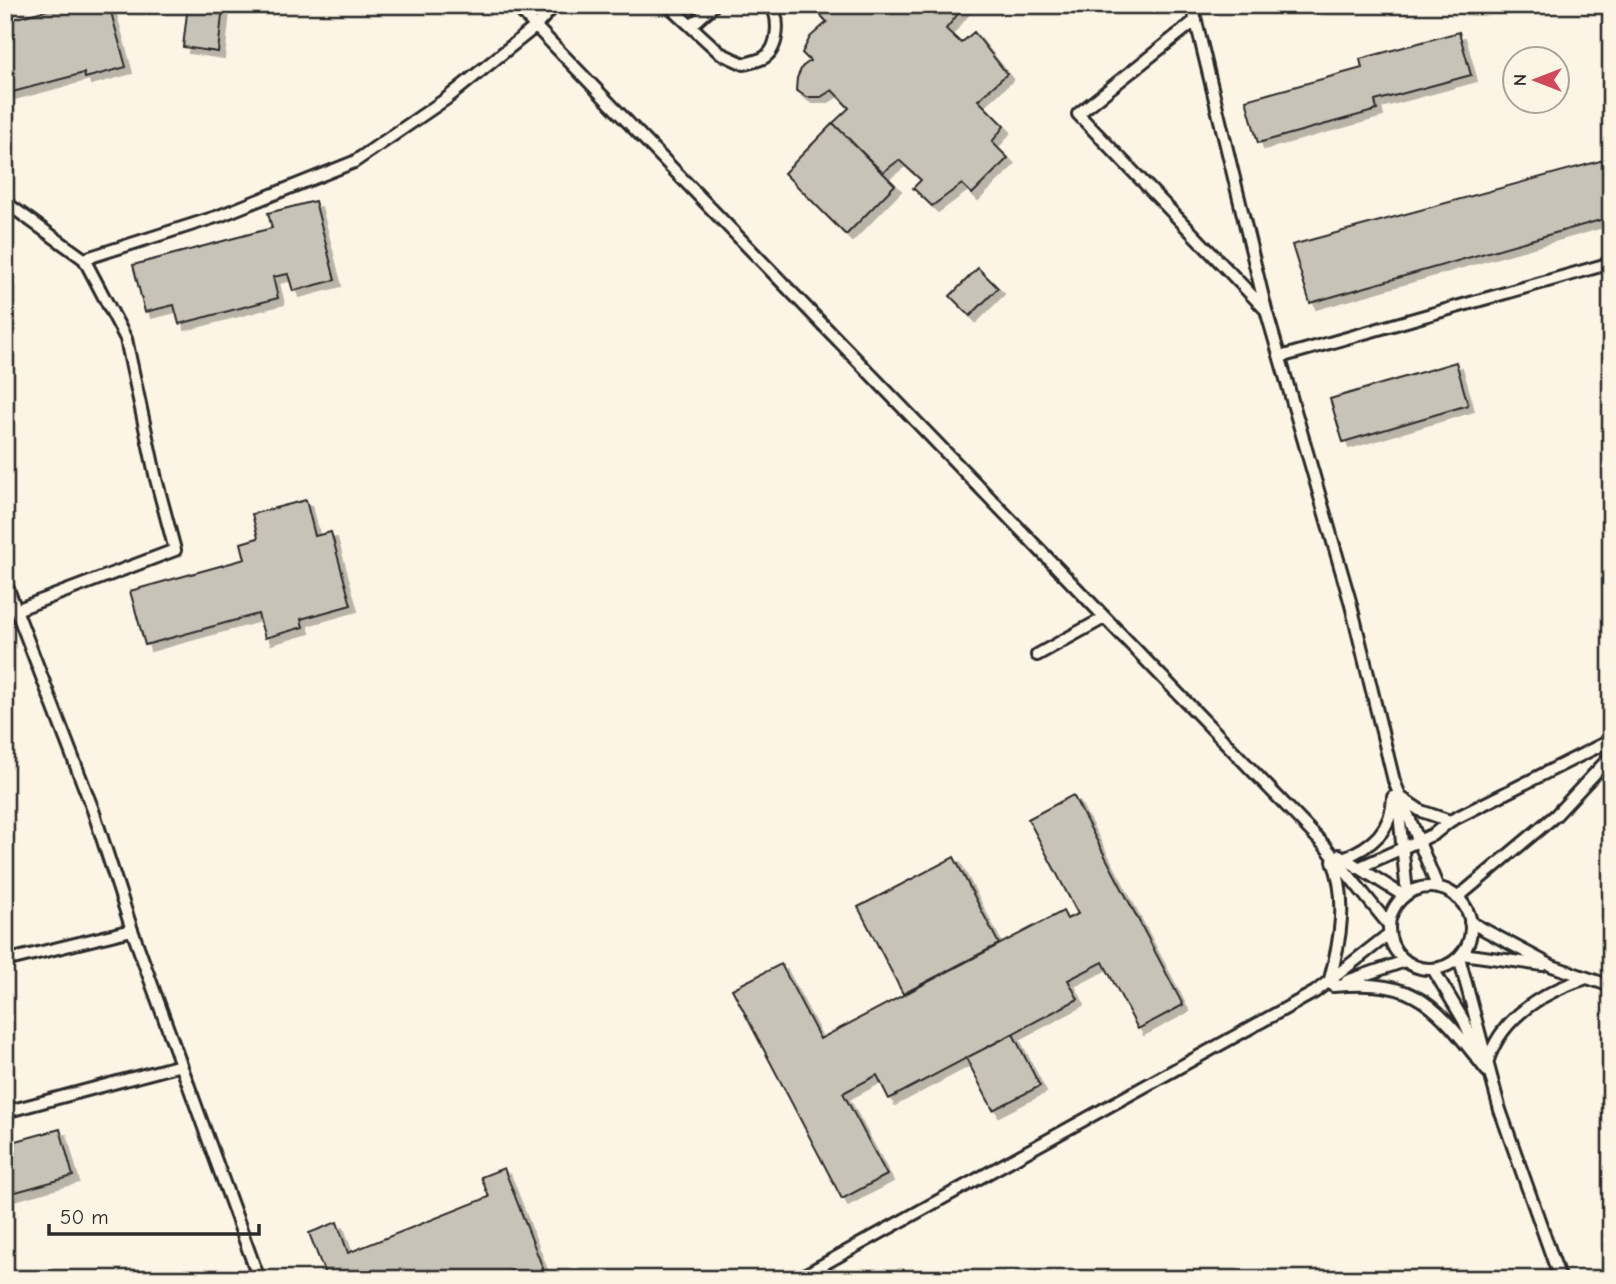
<svg xmlns="http://www.w3.org/2000/svg" width="1616" height="1284" font-family="'Comic Neue',sans-serif">
<defs>
<filter id="shadow"><feDropShadow dx="6" dy="6" stdDeviation="0" flood-color="#0004"/></filter>
</defs>
<rect width="100%" height="100%" fill="#fcf5e5"/>
<filter id="ink" filterUnits="userSpaceOnUse"><feTurbulence type="fractalNoise" baseFrequency=".0143" numOctaves="2"/><feDisplacementMap in="SourceGraphic" scale="14" xChannelSelector="R" yChannelSelector="G"/><feConvolveMatrix kernelMatrix="1 2 1 2 8 2 1 2 1" color-interpolation-filters="sRGB"/></filter>
<g filter="url(#ink)">
<path fill="#c8c3b7" stroke="#2b2b2b" stroke-width="2" filter="url(#shadow)" d="M66 5H109L126 67 85 78 84 73 5 94V21Z
M188 5 223 6 218 52 183 47Z
M811 5H965L946 29 961 43 974 32 1007 74 978 100 1004 126 992 142 1008 158 972 194 962 184 932 206 913 188 921 180 899 160 882 173 833 123 849 108 832 90 821 97H806L796 90 797 78 802 67 810 61 802 53 810 37 827 22Z
M1459 32 1471 75 1375 101 1377 110 1258 143 1246 100 1362 68 1360 59Z
M833 123 895 185 846 235 784 173Z
M1611 158V217L1310 303 1292 245Z
M315 201 335 280 293 291 288 274 273 277 278 298 179 324 174 305 145 312 133 265 272 228 268 213Z
M978 268 998 288 970 316 950 296Z
M1456 362 1468 405 1343 442 1330 399Z
M306 500 315 536 331 532 351 605 301 619 303 627 265 638 258 614 145 645 130 591 245 559 241 543 258 538 252 514Z
M1073 795 1183 1005 1138 1029 1103 962 1068 980 1078 999 889 1099 877 1075 843 1093 887 1175 842 1199 732 989 781 964 820 1039 1063 911 1067 919 1078 914 1028 819Z
M954 857 999 944 903 994 858 907Z
M1013 1034 1040 1086 993 1110 966 1058Z
M60 1129 73 1176 5 1195V1144Z
M504 1168 547 1279H515L512 1270 489 1279H327L309 1233 337 1222 348 1253 489 1197 481 1177Z"/>
<g fill="none" stroke-linecap="round" stroke-linejoin="round">
<defs>
<path id="service" d="M515 5 1325 846 1389 925
M668 5 720 53 744 64C750 62 759 61 765 57 779 47 780 18 771 5
M1192 5 1266 310 1350 601 1394 781 1438 888
M1196 20 1078 114 1264 308
M691 26 714 5
M5 202 84 259 219 216 354 162 446 99 535 27 555 5
M1280 357 1611 263
M5 581 93 810 132 930 259 1279
M16 610 175 550 156 479 126 339 84 259
M1037 655 1104 618
M1400 797 1421 811 1450 821
M1398 802 1407 894
M1339 855 1404 896
M1343 858C1372 847 1392 830 1393 797
M1358 868 1434 834 1450 821 1611 740
M1389 928a41 41 0 1 1 82 0a41 41 0 1 1-82 0Z
M1457 898 1556 815 1611 756
M1470 922 1552 966 1611 986
M1462 954 1543 965
M1459 957 1500 1110 1560 1279
M5 961 132 930
M1433 969 1464 1021 1479 1055
M1330 979C1340 942 1348 898 1333 861
M1347 981 1405 961
M1333 986C1360 984 1390 983 1414 996 1442 1010 1468 1047 1487 1071
M1487 1063C1501 1017 1543 992 1587 978
M5 1112 181 1065
M797 1279 1315 992 1389 934"/>
</defs>
<use href="#service" stroke="#2b2b2b" stroke-width="16"/>
<use href="#service" stroke="#fcf5e5" stroke-width="10"/>
</g>
</g>
<rect width="1616" height="1284" fill="none" stroke="#fcf5e5" stroke-width="28"/>
<rect x="14" y="14" width="1588" height="1256" fill="none" stroke="#2b2b2b" stroke-width="2.5" filter="url(#ink)"/>
<g transform="translate(1536 80) rotate(270)"><circle r="33" fill="#fcf5e5" stroke="#a8a49b" stroke-width="2"/>
<path d="M0-5L12 26L0 18L-12 26Z" fill="#d1495b"/>
<text y="-10" font-size="19" font-weight="bold" text-anchor="middle" fill="#2b2b2b">N</text>
</g>
<path d="M49 1224v10h210v-10" fill="none" stroke="#2b2b2b" stroke-width="3.5"/>
<text x="60" y="1224" font-size="21" fill="#2b2b2b" stroke="#fcf5e5" stroke-width="5" paint-order="stroke">50 m</text>
</svg>
